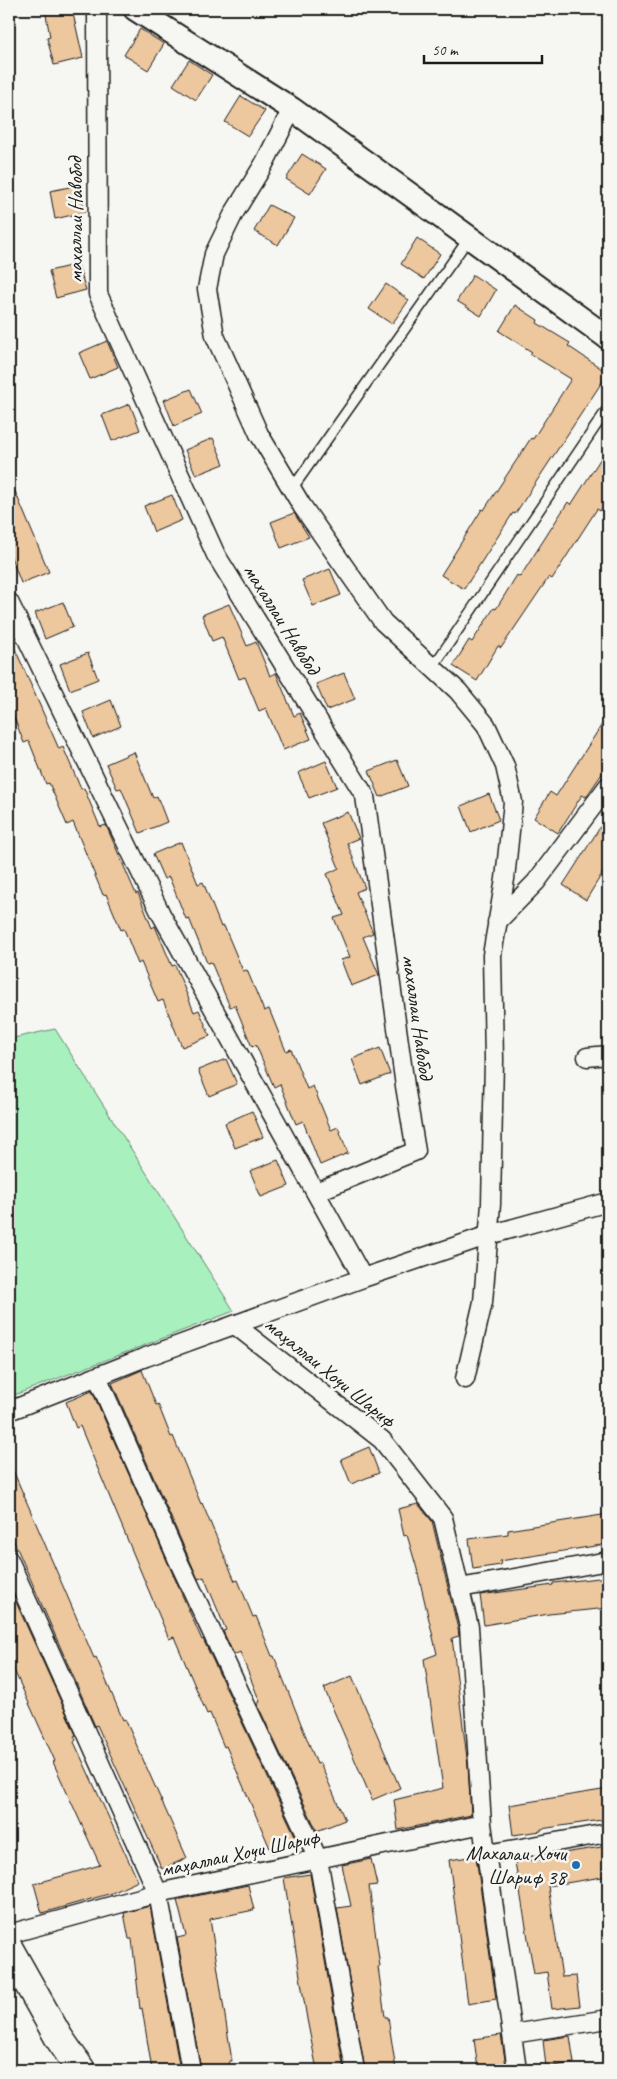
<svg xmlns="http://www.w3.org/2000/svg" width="617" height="2079" font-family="Caveat,sans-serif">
<rect width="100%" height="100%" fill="#f6f6f2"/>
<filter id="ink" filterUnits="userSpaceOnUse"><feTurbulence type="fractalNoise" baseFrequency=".02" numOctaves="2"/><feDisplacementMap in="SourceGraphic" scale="10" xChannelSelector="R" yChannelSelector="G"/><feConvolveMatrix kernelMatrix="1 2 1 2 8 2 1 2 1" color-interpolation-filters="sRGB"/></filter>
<g filter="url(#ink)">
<path fill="#a8f1bf" stroke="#62866e" d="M55 1029 234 1311 9 1397V1039Z"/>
<path fill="#edc79d" stroke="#1c1c1c" d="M45 9H72L83 58 54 65 47 38 50 37Z
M140 29 164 44 148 70 124 55Z
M189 60 212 75 196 100 173 85Z
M241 96 265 111 248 136 225 122Z
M302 154 326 169 310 194 286 179Z
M79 185 85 212 55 219 50 191Z
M269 205 294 218 278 245 254 231Z
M417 238 440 254 424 279 401 264Z
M78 264 86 290 56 298 49 271Z
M473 275 496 290 481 316 457 301Z
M386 284 409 300 392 324 369 309Z
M515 305 538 320 537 323 570 343 568 346 608 373 515 514 513 513 464 589 441 575 482 509 484 510 531 438 533 439 571 379 530 354 532 352 499 331Z
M107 341 118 367 90 379 79 353Z
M191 389 202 414 174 426 164 400Z
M130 404 140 430 112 441 102 415Z
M213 438 224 464 196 475 185 450Z
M608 447V498L600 511 597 509 552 579 549 577 501 648 498 646 477 681 453 666 469 640 472 642 494 608 496 609 517 575 520 577 568 502 571 505Z
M9 477 49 572 21 583 9 552Z
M172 495 182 520 154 532 144 506Z
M294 513 309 537 281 548 271 522Z
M330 569 341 595 313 606 302 580Z
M63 602 73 627 45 639 35 613Z
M229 604 247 646 256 642 270 676 276 673 294 716 300 713 311 739 283 750 266 708 259 711 245 677 239 679 222 637 212 641 202 615Z
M9 635 59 749 63 747 81 789 84 788 100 827 106 825 136 894 138 893 152 928 155 926 172 966 175 965 194 1012 199 1010 210 1036 182 1047 163 1000 158 1002 141 962 138 964 124 929 121 930 106 894 103 895 73 822 67 825 49 783 46 784 29 741 24 743 9 705Z
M88 653 98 679 70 690 60 664Z
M344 673 355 699 327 710 316 684Z
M111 700 121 726 93 738 83 712Z
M608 715V765L586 797 582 795 558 833 534 818 550 792 556 796Z
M134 752 153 798 157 796 167 822 140 833 121 788 117 789 106 764Z
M397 760 408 786 380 797 369 771Z
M326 761 337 787 309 798 298 773Z
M489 794 499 820 471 832 461 806Z
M348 812 359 838 347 843 365 888 356 892 373 933 363 937 379 975 351 986 341 960 350 957 334 918 344 915 327 874 339 868 321 823Z
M608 815V864L586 900 563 885Z
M181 842 198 884 203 882 221 927 224 926 243 971 247 970 264 1011 269 1009 286 1051 291 1049 307 1089 313 1086 331 1130 338 1127 348 1153 320 1165 303 1121 296 1124 280 1084 274 1087 256 1045 252 1047 235 1005 230 1007 211 962 207 963 189 918 186 919 169 877 164 879 153 854Z
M380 1048 390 1074 362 1085 352 1059Z
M226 1059 237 1084 209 1096 198 1070Z
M252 1111 263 1137 235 1148 225 1123Z
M278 1160 289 1186 261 1197 250 1171Z
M142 1370 156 1405 158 1404 171 1437 173 1436 201 1504 202 1503 235 1581 238 1580 253 1617 256 1616 272 1656H274L317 1764 320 1763 345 1820 317 1831 257 1704 260 1702 240 1652 234 1655 223 1631 226 1630 204 1577 198 1579 187 1554 112 1383Z
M92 1391 202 1640 203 1639 298 1842 272 1853 226 1746 224 1747 210 1713 207 1714 174 1637 169 1639 80 1426 76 1428 66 1402Z
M369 1447 379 1473 351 1484 341 1459Z
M9 1461 94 1658 96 1657 123 1720 125 1719 187 1858 162 1869 97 1725 95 1726 9 1530Z
M418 1504 432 1521 458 1629 459 1636 452 1638 468 1766 471 1815 398 1830 394 1800 443 1788 424 1659 437 1654 417 1569 407 1535 404 1536 398 1509Z
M608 1514V1544L500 1561 501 1565 473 1569 469 1539 508 1534V1530Z
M608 1577V1608L549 1614 484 1625 480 1595 553 1585V1583Z
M15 1600 76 1735 74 1736 76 1740 74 1742 138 1881 112 1893 42 1913 34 1884 100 1865 53 1762 55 1761 9 1659V1603Z
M352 1676 400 1788 372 1800 324 1688Z
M608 1789V1819L541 1829V1831L513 1835 509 1805Z
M608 1846V1876L548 1886 562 1977 576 1976 580 2006 552 2009 547 1972 534 1974 515 1862 557 1857V1854Z
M476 1856 496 1999 468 2004 449 1860Z
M371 1859 377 1885 369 1886 380 1967H378L385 2017H388L396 2070H365L337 1908 351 1906 342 1865Z
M310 1874 344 2070H317L307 2019 284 1878Z
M248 1885 254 1910 210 1919 232 2061H229L230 2070H201L177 1938 186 1936 177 1900Z
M150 1906 180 2070H152L142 2008 140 2009 132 1939H129L124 1913Z
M501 2035 506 2065 478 2069 474 2039Z
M570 2036 574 2063 546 2067 543 2040Z"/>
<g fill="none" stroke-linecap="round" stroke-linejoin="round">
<defs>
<path id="service" d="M292 489 469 238
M433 667 608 408"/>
<path id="minor" d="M97 9 98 294 216 555 365 796 405 1086 416 1151 316 1192
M292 109 264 164 234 213 214 254 207 289 215 336 259 434 302 506 383 622 458 691 486 725 505 766 513 802 505 879 492 955 494 1060 491 1204 483 1302 465 1379
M9 602 161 914 363 1278 146 1357 9 1411
M497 922 536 882 608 786
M587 1057 608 1055
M357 1280 489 1235 608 1202
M235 1325 382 1440 443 1518 469 1627 482 1824 517 2070
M97 1376 177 1558 318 1859 355 2070
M9 1560 158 1893 191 2070
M460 1588 608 1561
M487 1854 608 1833
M9 1934 158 1893 482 1824
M512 2034 608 2019"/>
<path id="tertiary" d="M135 9 292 109 608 338"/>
<path id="primary" d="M9 1949 59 2038 81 2070"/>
</defs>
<use href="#service" stroke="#1c1c1c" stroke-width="12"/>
<use href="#minor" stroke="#1c1c1c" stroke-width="21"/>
<use href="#tertiary" stroke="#1c1c1c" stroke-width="26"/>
<use href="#primary" stroke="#1c1c1c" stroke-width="31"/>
<use href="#service" stroke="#f6f6f2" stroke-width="9"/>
<use href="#minor" stroke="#f6f6f2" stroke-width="18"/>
<use href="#tertiary" stroke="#f6f6f2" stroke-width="22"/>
<use href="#primary" stroke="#f6f6f2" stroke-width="28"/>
</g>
</g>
<circle fill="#1f6fb2" stroke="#f6f6f2" stroke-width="2" cx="576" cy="1865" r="5"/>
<g text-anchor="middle" stroke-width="5" stroke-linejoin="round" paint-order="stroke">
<g font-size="21" fill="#1c1c1c" stroke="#f6f6f2">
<text transform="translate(75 220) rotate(-90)" y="7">махаллаи Навобод</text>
<text transform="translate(282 619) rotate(58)" y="7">махаллаи Навобод</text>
<text transform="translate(418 1017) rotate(82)" y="7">махаллаи Навобод</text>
<text transform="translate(330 1372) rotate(39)" y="7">маҳаллаи Хоҷи Шариф</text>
<text transform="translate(240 1853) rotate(-12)" y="7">маҳаллаи Хоҷи Шариф</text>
</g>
<g font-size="21" fill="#1c1c1c" stroke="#f6f6f2" text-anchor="end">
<text x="566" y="1860">Махалаи Хочи<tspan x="566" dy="24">Шариф 38</tspan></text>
</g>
</g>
<rect width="617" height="2079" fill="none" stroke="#f6f6f2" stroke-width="30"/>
<rect x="15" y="15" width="587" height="2049" fill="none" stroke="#1c1c1c" stroke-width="2" filter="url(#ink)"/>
<path d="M424 55v8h118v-8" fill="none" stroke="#1c1c1c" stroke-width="2.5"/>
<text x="432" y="55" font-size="15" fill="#1c1c1c" stroke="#f6f6f2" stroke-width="4" paint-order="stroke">50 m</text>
</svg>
